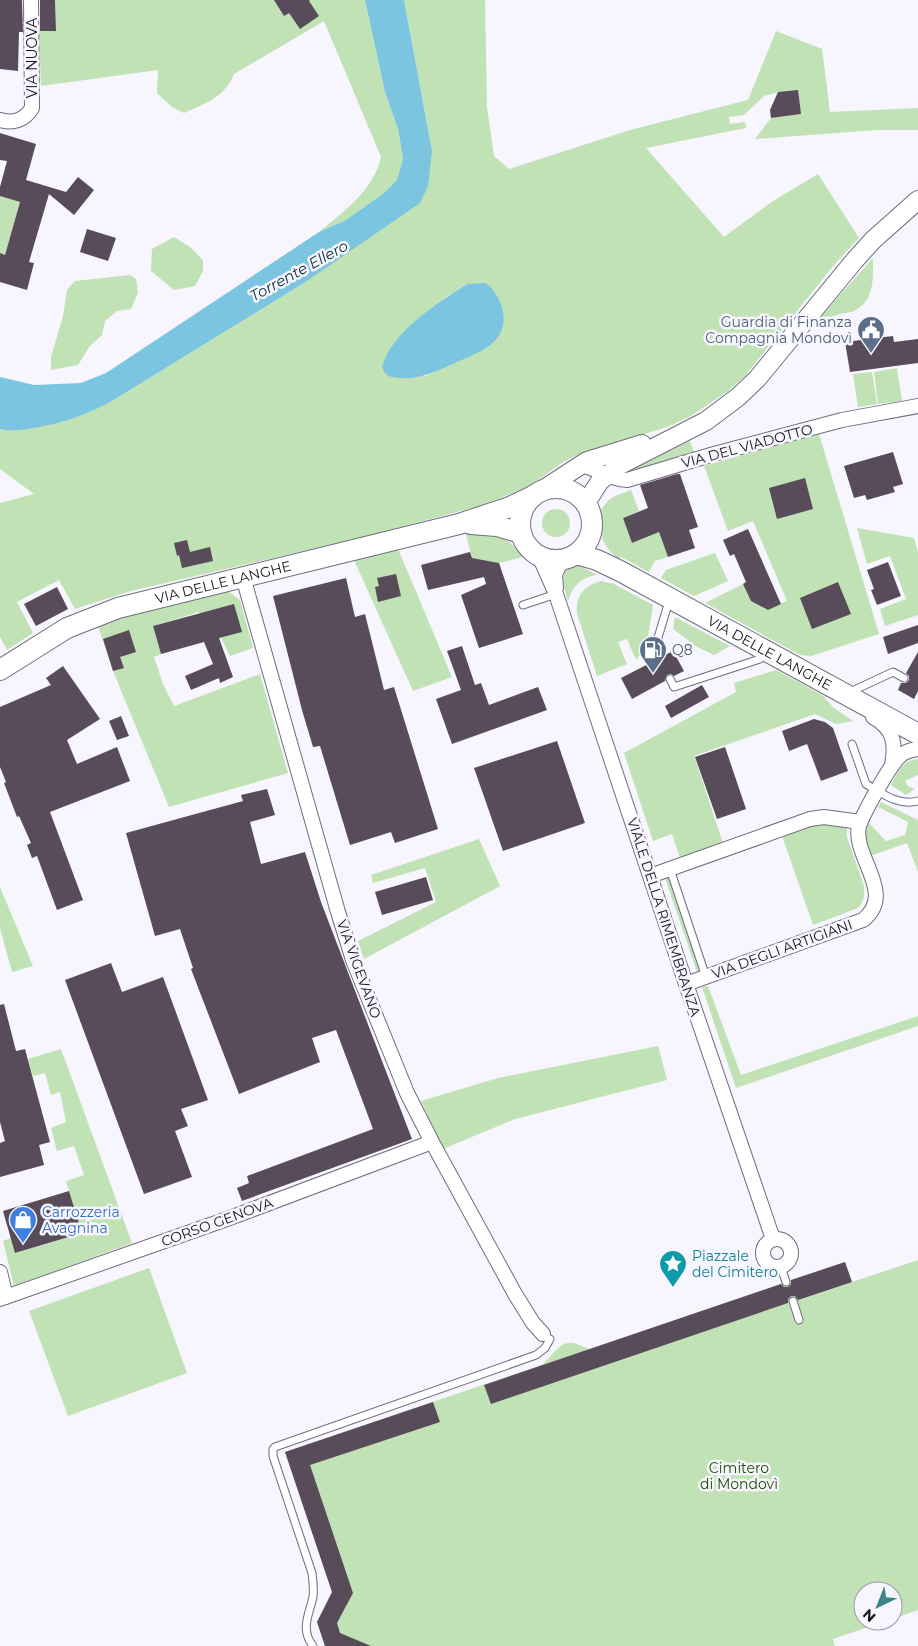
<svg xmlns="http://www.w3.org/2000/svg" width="918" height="1646" font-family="Montserrat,sans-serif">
<rect width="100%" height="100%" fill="#f7f5fe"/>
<path fill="#c1e2b4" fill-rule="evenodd" d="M55 0H365L385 92 398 129 403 158 397 180 384 193 346 220 319 232C343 212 374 190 381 157L324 21 234 74C224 98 206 103 184 113L172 107 157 93 158 70 41 86 39 31H56Z
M404 0H485L487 107 494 156 509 169 630 130 748 100 776 31 822 49 830 112 918 108V130H878L755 139 771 118 801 114 778 92 764 96 744 115 729 117 730 124 745 122 746 128 646 148 724 237 773 201 818 174 859 238 834 265 744 377 728 391 691 416 667 427 579 454 563 462 534 483 519 491 476 507 359 538 131 591 75 609 59 580 17 602 33 633 7 650 0 637V503L34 494 0 469V429C18 433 62 423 80 416 91 412 102 406 112 401L304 283 432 151ZM467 284 495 341 486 348 426 376 391 377 394 343 416 321 445 298Z
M0 196 20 202 5 255 0 253Z
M174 237 190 247 203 260V271L195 286 174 290 151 271 152 249Z
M873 258C873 277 875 299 856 310 850 314 843 312 837 315 829 318 823 321 815 323Z
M130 275 136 279 138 293 131 309 117 311 105 321 102 335 90 346 78 365 51 370V357L63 316 67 290 75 281Z
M897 368 902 401 878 404 874 372Z
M872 372 877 404 858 407 853 374Z
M819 434 879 634 811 656 800 655 705 603 743 584 751 601 767 610 787 601 753 521 728 531 704 466Z
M690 441 694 452 635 471 634 468Z
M631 490 639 511 623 518 632 543 659 532 668 557 655 561 649 572 621 557 619 559C601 548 590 516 609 500 615 495 624 493 631 490Z
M542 523a14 14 0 1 1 28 0a14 14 0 1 1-28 0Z
M857 528 914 538 918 553V615L885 626 880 609 906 599 890 556 867 564Z
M474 533C498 536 508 536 523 557L499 563 472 558 466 534Z
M398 549 452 677 413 691 354 560Z
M715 553 728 581 694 596 661 578 666 570Z
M571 564 579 565 597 575C580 578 573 586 568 601 564 589 559 572 571 564Z
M601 581 614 584 653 605C650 625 649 644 636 660L627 639 618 642 627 664 597 676 577 614C575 596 584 585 601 581Z
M228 591 240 600 253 648 230 656 221 638 208 641 199 612 153 626 161 654 154 657 163 684 174 706 260 674 288 773 169 807 113 671 98 626 139 613Z
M675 617 730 646 714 655 697 647 673 629Z
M776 670 822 695 834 708 853 721 836 724 815 714 694 756 723 843 680 858 672 834 653 841 624 753 736 692 734 683Z
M918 759V775L905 781 908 786 915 789 906 795 891 785C898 773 902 760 918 759Z
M881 802 918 820V872L907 843 870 856C866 844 862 834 869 823L886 841 905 835 908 822 878 807Z
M817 824 847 827V837L864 886C865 896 864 901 858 908L813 925 782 836Z
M479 839 500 886 364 959 358 941 436 902 425 868 373 883 371 875Z
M670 877 702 970 697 972 665 878Z
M0 887 33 966 12 972 0 928Z
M708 986 741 1075 918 1016V1026L736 1088 702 987Z
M658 1046 667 1080 515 1119 443 1149 421 1101 498 1078Z
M61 1049 132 1243 14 1286 3 1241 11 1238 16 1253 82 1233 66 1181 84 1175 74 1146 57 1151 51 1128 66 1122 60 1092 51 1095 45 1073 33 1076 28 1059Z
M918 1260V1610L893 1619V1591H863V1621H886L833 1639 835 1646H325L317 1622 332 1592 285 1452 542 1365C552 1357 559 1340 574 1343 579 1345 584 1347 590 1349L845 1262 852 1282Z
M149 1268 187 1373 68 1416 29 1311Z"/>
<path fill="#7bc5e1" d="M365 0H404L432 151 428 186 420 203 304 283 112 401C102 406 91 412 80 416 62 423 18 434 0 429V377L34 385 81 383 106 373 319 232 346 220 384 193 397 180 403 158 398 129 385 92Z
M467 284 486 283C506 301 513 331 486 348 477 354 465 358 455 363 435 372 415 382 392 377 386 376 384 372 382 367 391 332 438 303 467 284Z"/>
<path fill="#584b5a" d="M0 0H22L23 32H19L18 71 0 69Z
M40 0H55L56 31H40Z
M274 0H310L309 1 319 16 300 29 289 13 284 16Z
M798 90 801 114 771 118 770 110 778 92Z
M0 133 36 144 26 180 66 192 78 177 94 190 74 215 49 194 29 262 34 263 27 290 0 282V253L5 255 20 202 0 196V187L7 161 0 160Z
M87 229 116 238 108 261 80 252Z
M893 336 894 342 918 339V363L850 372 845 342Z
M893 452 903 484 893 487 895 492 867 500 865 495 854 498 844 466Z
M677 474H680L698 527 689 530 695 548 668 557 659 532 632 543 623 518 648 508 640 485Z
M805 478 813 509 777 519 769 488Z
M748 529 781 604 768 610 751 601 743 584 746 582 734 554 730 556 723 540Z
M187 540 190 552 210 547 213 561 182 568 179 555 177 556 174 543Z
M470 552 472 558 499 563 523 634 479 648 461 595 486 584 484 577 428 590 421 565Z
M888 562 901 596 877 605 871 590 874 589 867 570Z
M396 574 401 596 378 602 375 587 379 586 377 578Z
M346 578 355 617 365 614 384 690 394 687 438 829 395 843 391 832 350 845 320 746 313 747 302 710 273 596Z
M838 582 851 614 812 629 800 598Z
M57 587 68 609 36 626 24 604Z
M234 604 242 632 219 638 233 677 220 683 219 678 191 690 185 676 213 664 204 642 161 654 153 626Z
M918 625V643L888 654 883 637Z
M129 630 136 652 120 657 124 668 113 671 103 639Z
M462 646 475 685 481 683 489 705 538 687 547 710 452 744 436 699 461 690 447 651Z
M673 651 684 671 674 676 671 674 667 675 665 681 632 699 621 678 654 661 660 663 663 660V656Z
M918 652V691L914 699 898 690 901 683H906L909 680V676L906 673Z
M63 666 100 719 67 740 77 764 117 747 130 781 50 812 83 900 57 910 37 856 32 858 27 845 31 843 19 816 17 817 4 783 6 782 0 767V707L51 685 46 678Z
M702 685 709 697 671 718 665 706Z
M121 716 129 736 117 740 109 721Z
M814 719 825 722 833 728 848 771 821 781 807 744 789 751 782 731Z
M557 741 585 823 503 851 474 768Z
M725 747 746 809 717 819 695 757Z
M267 789 275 815 250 822 261 864 305 852 321 902 412 1139 242 1201 237 1188 249 1183 247 1176 373 1129 336 1030 312 1038 320 1062 239 1094 191 969 193 968 180 929 155 936 126 833 243 801 241 795Z
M426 877 433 900 382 915 375 892Z
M111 963 122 992 163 977 208 1100 181 1109 188 1126 175 1131 192 1177 144 1194 65 980Z
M4 1004 16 1051 25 1049 50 1142 39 1145 44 1165 0 1177V1143L5 1141 0 1122V1005Z
M69 1191 82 1233 15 1253 3 1211Z
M845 1262 852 1282 798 1300 795 1296H791L788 1299V1303L491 1404 484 1385 781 1284 784 1287H788L791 1284V1280Z
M433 1402 440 1422 310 1465 353 1593 337 1623 340 1633 371 1646H325L317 1622 332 1592 285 1452Z"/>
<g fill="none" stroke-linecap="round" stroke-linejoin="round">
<defs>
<path id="service" d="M523 605 556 594
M658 658 654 651 669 601
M670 679 674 687 760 659 764 652
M848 693 893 672 904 678
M852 744 866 784C883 794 898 806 918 801
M670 869 706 977
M781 1267 786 1282
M793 1301 799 1320
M313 1646C300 1629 309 1615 313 1597 314 1589 313 1582 312 1573L273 1456V1449L275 1447 536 1355 545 1348 550 1339"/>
<path id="minor" d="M0 120C13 124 25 120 32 108L31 0
M579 465C597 467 610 480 627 480L714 454 842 420 918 406
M539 556 556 594 686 984 773 1239
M243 577 338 912 353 960 407 1093 432 1142 515 1294 533 1323 543 1334
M556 588 555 574 562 560
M873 717C894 729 896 743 892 765
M650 876 810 819 824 817 860 822
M686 984 863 920C897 893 852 857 859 826 864 812 890 765 900 756 905 751 912 750 918 749
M763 1253a14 14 0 1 1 28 0a14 14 0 1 1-28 0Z
M0 1272 6 1297
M0 1299 227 1219 432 1142"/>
<path id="tertiary" d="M541 491 587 461 642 444
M586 503 600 481 620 465 706 421 738 397 757 379 855 260 873 240 918 200"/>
<g id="secondary">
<circle cx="556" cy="524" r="36"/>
<path d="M471 524 497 526 521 533"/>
<path id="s1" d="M576 554 597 560 622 572 918 734"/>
<path id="s2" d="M0 670 67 628 118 608 459 524 510 507 533 496"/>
</g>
</defs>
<use href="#service" stroke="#6f6c7f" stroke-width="9"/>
<use href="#minor" stroke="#6f6c7f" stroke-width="16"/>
<use href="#tertiary" stroke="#6f6c7f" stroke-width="20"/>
<use href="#secondary" stroke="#6f6c7f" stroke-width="22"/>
<use href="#service" stroke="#fff" stroke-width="7"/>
<use href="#minor" stroke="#fff" stroke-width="14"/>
<use href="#tertiary" stroke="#fff" stroke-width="18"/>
<use href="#secondary" stroke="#fff" stroke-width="20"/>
</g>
<defs>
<symbol id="civic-pin" viewBox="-11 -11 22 30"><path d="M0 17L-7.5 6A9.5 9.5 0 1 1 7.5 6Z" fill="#5c6f8a" stroke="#f7f5fe"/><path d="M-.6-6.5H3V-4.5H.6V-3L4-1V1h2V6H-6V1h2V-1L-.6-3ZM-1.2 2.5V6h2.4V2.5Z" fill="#fff"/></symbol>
<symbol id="fuel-pin" viewBox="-11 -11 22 30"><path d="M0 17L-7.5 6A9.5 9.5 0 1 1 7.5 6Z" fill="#5c6f8a" stroke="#f7f5fe"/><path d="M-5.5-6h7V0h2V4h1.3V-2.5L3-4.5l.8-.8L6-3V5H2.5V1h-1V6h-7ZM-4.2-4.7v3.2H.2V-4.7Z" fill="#fff"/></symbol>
<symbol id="shop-pin" viewBox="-11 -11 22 30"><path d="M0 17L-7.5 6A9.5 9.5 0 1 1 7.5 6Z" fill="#3f7fe0" stroke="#f7f5fe"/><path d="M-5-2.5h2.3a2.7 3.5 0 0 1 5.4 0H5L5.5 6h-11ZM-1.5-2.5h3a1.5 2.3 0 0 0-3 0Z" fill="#fff"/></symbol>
<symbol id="sight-pin" viewBox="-11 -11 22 30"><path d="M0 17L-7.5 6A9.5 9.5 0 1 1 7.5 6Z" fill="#0f9aa8" stroke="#f7f5fe"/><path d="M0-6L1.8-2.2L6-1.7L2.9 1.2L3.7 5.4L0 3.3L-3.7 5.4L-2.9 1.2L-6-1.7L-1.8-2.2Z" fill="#fff"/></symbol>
</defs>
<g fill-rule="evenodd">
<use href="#civic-pin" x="855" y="314" width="32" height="43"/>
<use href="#fuel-pin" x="637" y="634" width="32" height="43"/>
<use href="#shop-pin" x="7" y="1204" width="32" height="43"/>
<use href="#sight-pin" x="657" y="1248" width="32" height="43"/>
</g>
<g text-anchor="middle" stroke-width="5" stroke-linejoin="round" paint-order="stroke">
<g font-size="14" fill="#17161d" stroke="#f7f5fe">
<text transform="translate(32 58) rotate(-90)" y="5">VIA NUOVA</text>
<text transform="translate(747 446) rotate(-15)" y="5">VIA DEL VIADOTTO</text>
<text dy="5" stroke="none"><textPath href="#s2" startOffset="242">VIA DELLE LANGHE</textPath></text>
<text dy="5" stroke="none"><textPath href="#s1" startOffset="218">VIA DELLE LANGHE</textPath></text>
<text transform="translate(664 917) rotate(72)" y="5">VIALE DELLA RIMEMBRANZA</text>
<text transform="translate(782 949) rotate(-20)" y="5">VIA DEGLI ARTIGIANI</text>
<text transform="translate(359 969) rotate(70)" y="5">VIA VIGEVANO</text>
<text transform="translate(217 1222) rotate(-20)" y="5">CORSO GENOVA</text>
</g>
<g font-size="14" fill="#4e5e75" stroke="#f7f5fe" text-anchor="end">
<text x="852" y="327">Guardia di Finanza<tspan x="852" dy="16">Compagnia Mondovì</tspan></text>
<text x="672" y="655" text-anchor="start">Q8</text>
</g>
<g font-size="14" fill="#366cbe" stroke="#f7f5fe" text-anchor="start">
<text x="42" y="1217">Carrozzeria<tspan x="42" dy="16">Avagnina</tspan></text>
</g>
<g font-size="14" fill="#0d838f" stroke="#f7f5fe" text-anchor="start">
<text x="692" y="1261">Piazzale<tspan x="692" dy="16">del Cimitero</tspan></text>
</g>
<g font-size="14" fill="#1e4d00" stroke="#f7f5fe">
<text x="739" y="1473">Cimitero<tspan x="739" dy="16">di Mondovì</tspan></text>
</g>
<g font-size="15" font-style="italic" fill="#0e323e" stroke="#f7f5fe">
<text transform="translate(299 271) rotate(-29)" y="5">Torrente Ellero</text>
</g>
</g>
<g transform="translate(878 1606) rotate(223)"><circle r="24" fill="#f7f5fe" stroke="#9d9ca4"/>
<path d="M0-4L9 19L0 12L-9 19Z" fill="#3d8688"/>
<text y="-8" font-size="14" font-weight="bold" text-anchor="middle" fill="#17161d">N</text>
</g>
</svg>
